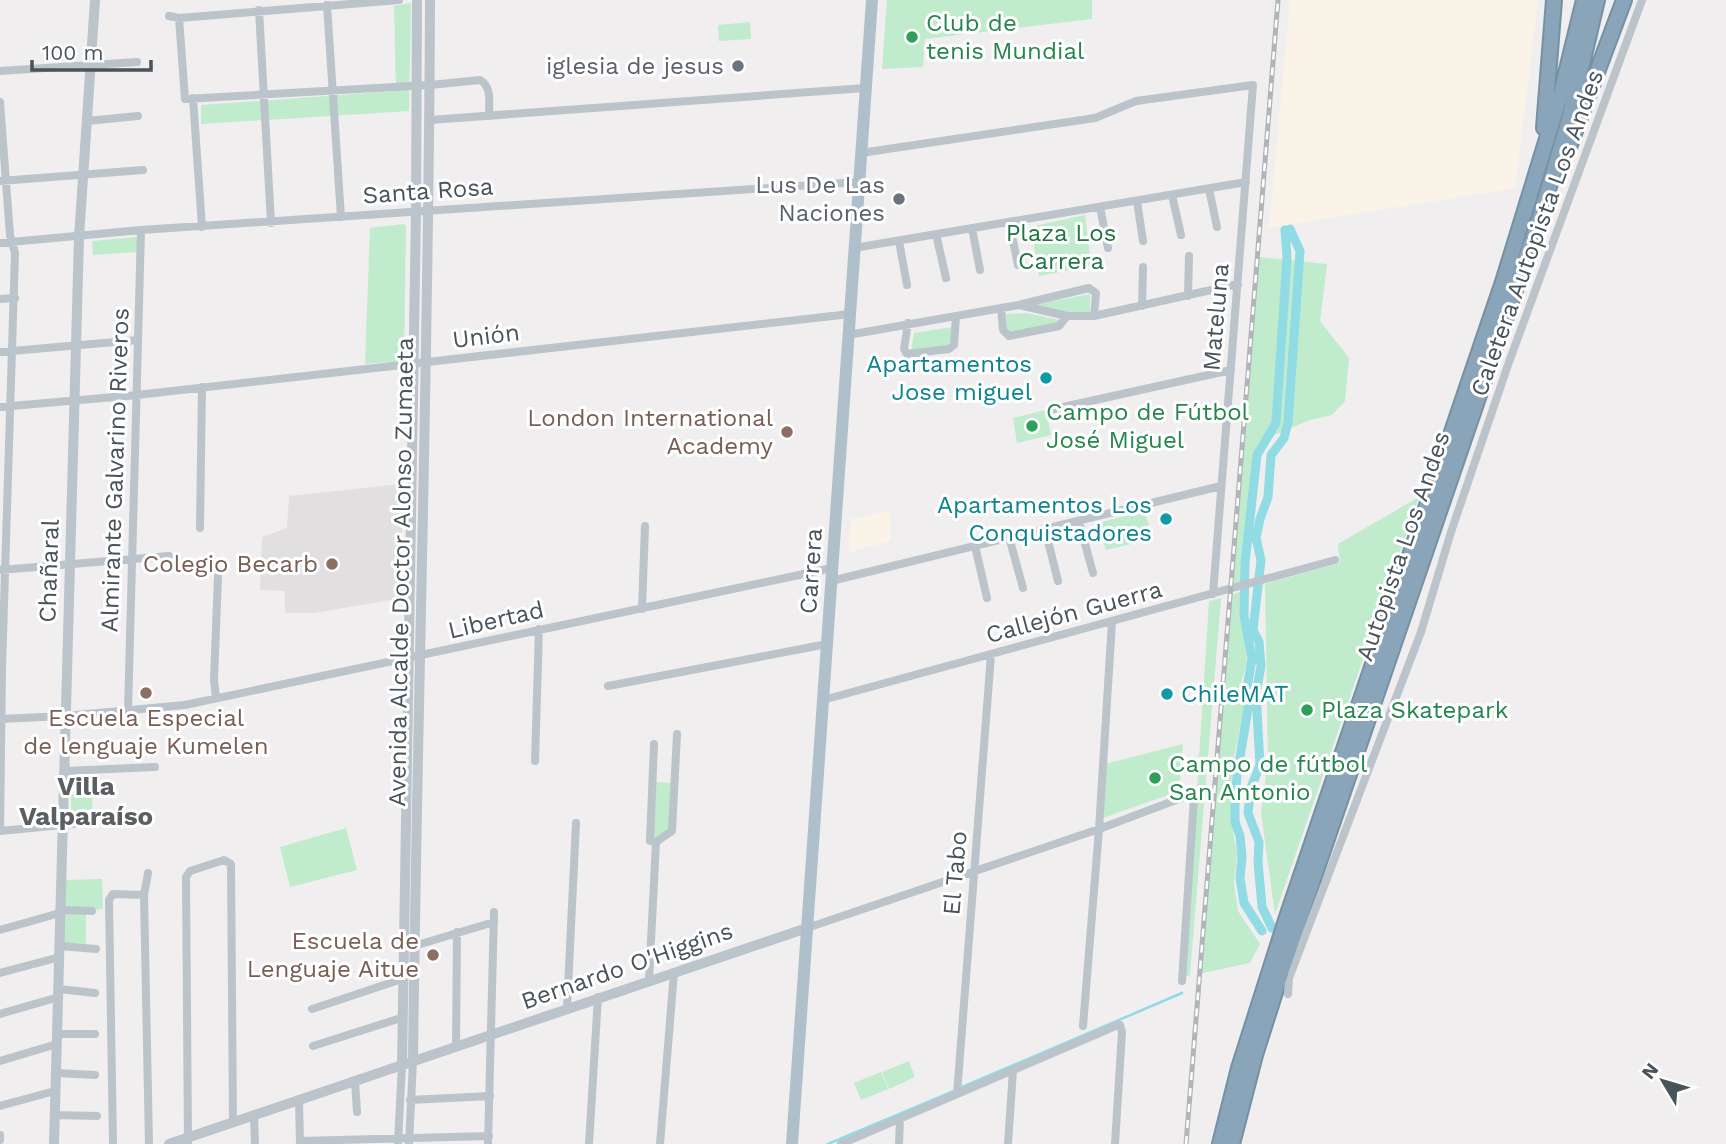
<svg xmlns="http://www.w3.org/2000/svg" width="1726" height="1144" font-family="'Work Sans',sans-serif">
<rect width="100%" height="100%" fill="#f0eeee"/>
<path fill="#faf3e8" d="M1290 0H1538L1515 188 1269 228Z
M890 511 891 541 849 552 851 519Z"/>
<path fill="#e1dfdf" d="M402 484V598L314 613H285V591L260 590 262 537 287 528 289 496Z"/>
<path fill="#c0ebcc" d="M887 0H1092V19L925 39 923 67 882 69Z
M411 3 409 111 201 124V105L396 91 394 6Z
M750 22 751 39 719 41 718 25Z
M1085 215 1091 266 1039 276 1031 227Z
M404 224 406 226 404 357 401 361 365 364 370 228Z
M137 237V252L93 255 92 241Z
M1258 257 1327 264 1320 321 1349 358 1345 401 1332 415 1310 420 1260 441 1254 453 1241 562V582L1229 585Z
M1090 294V312L1067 314 1033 305Z
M1027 313 1059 320V324L1007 332 1006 314Z
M953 327 951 346 911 351 914 333Z
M1046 410 1051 435 1017 443 1013 418Z
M1419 497 1275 914 1261 813 1268 762 1265 584 1340 563 1338 544Z
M1145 511 1152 539 1106 550 1098 523Z
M1240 592 1247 663 1241 683 1245 705 1232 766 1231 821 1237 854 1234 883 1238 911 1260 944 1250 963 1198 974 1230 595Z
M1221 598 1190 975 1185 977 1209 601Z
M1183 744 1179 791 1103 818 1105 764Z
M71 778H93L92 811 71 812Z
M655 782 672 783 670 830 657 839H652Z
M346 828 357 870 290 887 280 847Z
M102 879 103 909 86 911V946L63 944 66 880Z
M909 1061 915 1077 889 1089 882 1072Z
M881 1072 888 1089 861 1100 854 1083Z"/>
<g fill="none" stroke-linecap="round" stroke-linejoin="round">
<path stroke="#90dbe4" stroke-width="2.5" d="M960 1088 1182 993
M828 1144 954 1091"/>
<path stroke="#90dbe4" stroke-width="9" d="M1272 928 1262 907 1258 862 1259 842 1248 813 1251 788 1260 765 1256 693 1261 666 1259 642 1253 630 1261 560 1256 538 1260 519 1268 497 1271 455 1284 438 1288 422 1300 251 1290 229
M1262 931 1244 903 1240 878 1242 857 1240 836 1235 822V803L1237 775 1249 703 1247 688 1252 659 1244 616 1245 563 1257 455 1276 423 1287 258 1285 230"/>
<defs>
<path id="motorway" d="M1544 128 1554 0
M1569 147 1624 0
M1220 1144 1239 1068 1287 917 1503 282 1562 90 1584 0
M1232 1144 1255 1055 1283 967 1540 217 1569 120 1597 0"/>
</defs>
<use href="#motorway" stroke="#7591a4" stroke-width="18"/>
<path stroke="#bbc4ca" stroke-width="8" d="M327 5 341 217
M259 10 271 223
M169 16 179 18 399 0
M179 18 185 99 430 85 480 80C492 86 489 104 489 116
M0 71 137 62
M193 98 202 227
M0 102 10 235 15 253 2 669 0 831 84 823 148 814
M430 120 865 88
M87 121 138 116
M861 153 1095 118 1136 101 1253 85 1213 594
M0 181 143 170
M1209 189 1217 227
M1172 195 1181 235
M1137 201 1143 241
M1100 207 1108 248
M1009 222 1018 265
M972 228 980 270
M936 234 946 278
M899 241 907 285
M0 243 141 230 859 182
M854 248 1246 182
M1188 296 1189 256
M0 299 15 298
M1022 304 1089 288 1096 293 1094 316
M1142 306 1143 267
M1001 308 1003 330 1009 336 1059 326 1067 316
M908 323 904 349 907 354 949 349 954 345 956 316
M848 335 1019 305 1067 316H1094L1238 284
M0 352 138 340
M0 407 137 395 850 314
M1054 409 1231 370
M1079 522 1093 573
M200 528 202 387
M1045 529 1058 581
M1009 537 1023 588
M975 546 987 598
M0 570 169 556
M831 581 1221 486
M642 609 645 526
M608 686 827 644
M216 698 214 680 218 576
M823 700 1335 560
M128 711 141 230
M0 719 65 716 185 705 832 568
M535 761 539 629
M65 771 155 767
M656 842 672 831 677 734
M148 873 144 895 149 1144
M60 910 92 911
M807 928 1099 829 1192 794 1194 798 1182 981
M0 930 60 913
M60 946 96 949
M414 946 494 922
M0 973 60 957
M649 980 656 842 650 841 654 744
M59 989 95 993
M1288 994 1289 978 1421 632 1451 532 1509 362 1642 0
M567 1008 576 823
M312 1009 402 979
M0 1014 59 997
M1083 1026 1099 829 1112 622
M57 1034H95
M313 1046 401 1018
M456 1047 457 932
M0 1061 57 1044
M56 1073 95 1075
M355 1081 357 1112
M957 1094 991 655
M299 1100 300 1144
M410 1100 490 1096
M0 1106 55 1091
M55 1115 97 1116
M254 1116 255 1144
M0 1140V1135
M300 1141 489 1136
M398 1142 402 1065
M113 1144 109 900 113 894 144 895
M188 1144 186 877 190 871 224 860 231 864 233 1123
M409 1144 413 1061
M488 1144 494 912
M589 1144 598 997
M660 1144 674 972
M841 1144 1118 1025H1120L1122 1032 1115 1144
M899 1144 900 1119
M1008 1144 1013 1070"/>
<path stroke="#bbc4ca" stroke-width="10" d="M413 1061C417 707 429 354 430 0
M402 1065 416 211 417 0
M54 1144 79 237 95 0
M169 1144 807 928"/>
<path stroke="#b0c0cb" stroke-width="12" d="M792 1144 872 0"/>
<use href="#motorway" stroke="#8aa5b9" stroke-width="14"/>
<defs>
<path id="rail" d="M1186 1144 1278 0"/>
</defs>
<use href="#rail" stroke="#b1b4b8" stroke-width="5"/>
<use href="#rail" stroke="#fff" stroke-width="2.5" stroke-dasharray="8" stroke-linecap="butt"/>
</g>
<g fill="#2e9e5b" stroke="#fff" stroke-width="2.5">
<circle cx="912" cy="37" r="7"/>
<circle cx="1032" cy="426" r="7"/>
<circle cx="1307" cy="710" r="7"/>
<circle cx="1155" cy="778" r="7"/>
</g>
<g fill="#6b7280" stroke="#fff" stroke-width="2.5">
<circle cx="738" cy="66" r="7"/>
<circle cx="899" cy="199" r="7"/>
</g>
<g fill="#0f9aa8" stroke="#fff" stroke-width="2.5">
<circle cx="1046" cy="378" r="7"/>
<circle cx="1166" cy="519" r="7"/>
<circle cx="1167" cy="694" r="7"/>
</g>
<g fill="#8d6e63" stroke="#fff" stroke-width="2.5">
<circle cx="787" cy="432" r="7"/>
<circle cx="332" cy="564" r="7"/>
<circle cx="146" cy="693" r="7"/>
<circle cx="433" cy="955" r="7"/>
</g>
<g text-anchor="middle" stroke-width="6" stroke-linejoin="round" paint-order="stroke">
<g font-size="24" fill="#27864d" stroke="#fff" text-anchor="start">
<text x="926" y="31">Club de<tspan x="926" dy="28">tenis Mundial</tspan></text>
<text x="1046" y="420">Campo de Fútbol<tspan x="1046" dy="28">José Miguel</tspan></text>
<text x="1321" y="718">Plaza Skatepark</text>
<text x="1169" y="772">Campo de fútbol<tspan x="1169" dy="28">San Antonio</tspan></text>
</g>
<g font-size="24" fill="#5b616d" stroke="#fff" text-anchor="end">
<text x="724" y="74">iglesia de jesus</text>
<text x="885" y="193">Lus De Las<tspan x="885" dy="28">Naciones</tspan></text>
</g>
<g font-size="24" fill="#48535a" stroke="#fff">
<text transform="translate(428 191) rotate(-4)" y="8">Santa Rosa</text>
<text transform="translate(1537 233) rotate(-70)" y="8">Caletera Autopista Los Andes</text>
<text transform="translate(1216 317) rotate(-85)" y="8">Mateluna</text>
<text transform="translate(486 336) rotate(-7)" y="8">Unión</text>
<text transform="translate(115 470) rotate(-88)" y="8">Almirante Galvarino Riveros</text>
<text transform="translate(1403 546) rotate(-71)" y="8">Autopista Los Andes</text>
<text transform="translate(49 571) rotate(-88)" y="8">Chañaral</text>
<text transform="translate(811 571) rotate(-86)" y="8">Carrera</text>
<text transform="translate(401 572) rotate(-89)" y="8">Avenida Alcalde Doctor Alonso Zumaeta</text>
<text transform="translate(1074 612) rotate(-15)" y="8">Callejón Guerra</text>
<text transform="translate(496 620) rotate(-13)" y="8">Libertad</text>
<text transform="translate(955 873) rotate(-85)" y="8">El Tabo</text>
<text transform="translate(627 966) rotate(-19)" y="8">Bernardo O'Higgins</text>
</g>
<g font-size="24" fill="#1f7541" stroke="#fff">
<text x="1061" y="241">Plaza Los<tspan x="1061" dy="28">Carrera</tspan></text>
</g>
<g font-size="24" fill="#0d838f" stroke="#fff" text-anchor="end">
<text x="1032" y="372">Apartamentos<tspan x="1032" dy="28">Jose miguel</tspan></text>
<text x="1152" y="513">Apartamentos Los<tspan x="1152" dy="28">Conquistadores</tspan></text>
<text x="1181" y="702" text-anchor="start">ChileMAT</text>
</g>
<g font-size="24" fill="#785e54" stroke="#fff" text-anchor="end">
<text x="773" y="426">London International<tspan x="773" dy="28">Academy</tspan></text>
<text x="318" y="572">Colegio Becarb</text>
<text x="146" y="726" text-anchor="middle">Escuela Especial<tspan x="146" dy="28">de lenguaje Kumelen</tspan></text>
<text x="419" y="949">Escuela de<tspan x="419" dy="28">Lenguaje Aitue</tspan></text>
</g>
<g font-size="26" font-weight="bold" fill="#5b5f62" stroke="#fff">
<text x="86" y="795">Villa<tspan x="86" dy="30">Valparaíso</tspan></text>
</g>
</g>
<g transform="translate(1663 1081) rotate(308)" stroke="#ffffff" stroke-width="5" paint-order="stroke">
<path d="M0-5L12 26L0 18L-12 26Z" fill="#48535a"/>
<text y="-10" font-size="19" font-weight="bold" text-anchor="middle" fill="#48535a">N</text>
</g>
<path d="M32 60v10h119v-10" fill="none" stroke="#48535a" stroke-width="3.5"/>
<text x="42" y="60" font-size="21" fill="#48535a" stroke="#ffffff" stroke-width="5" paint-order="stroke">100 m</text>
</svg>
